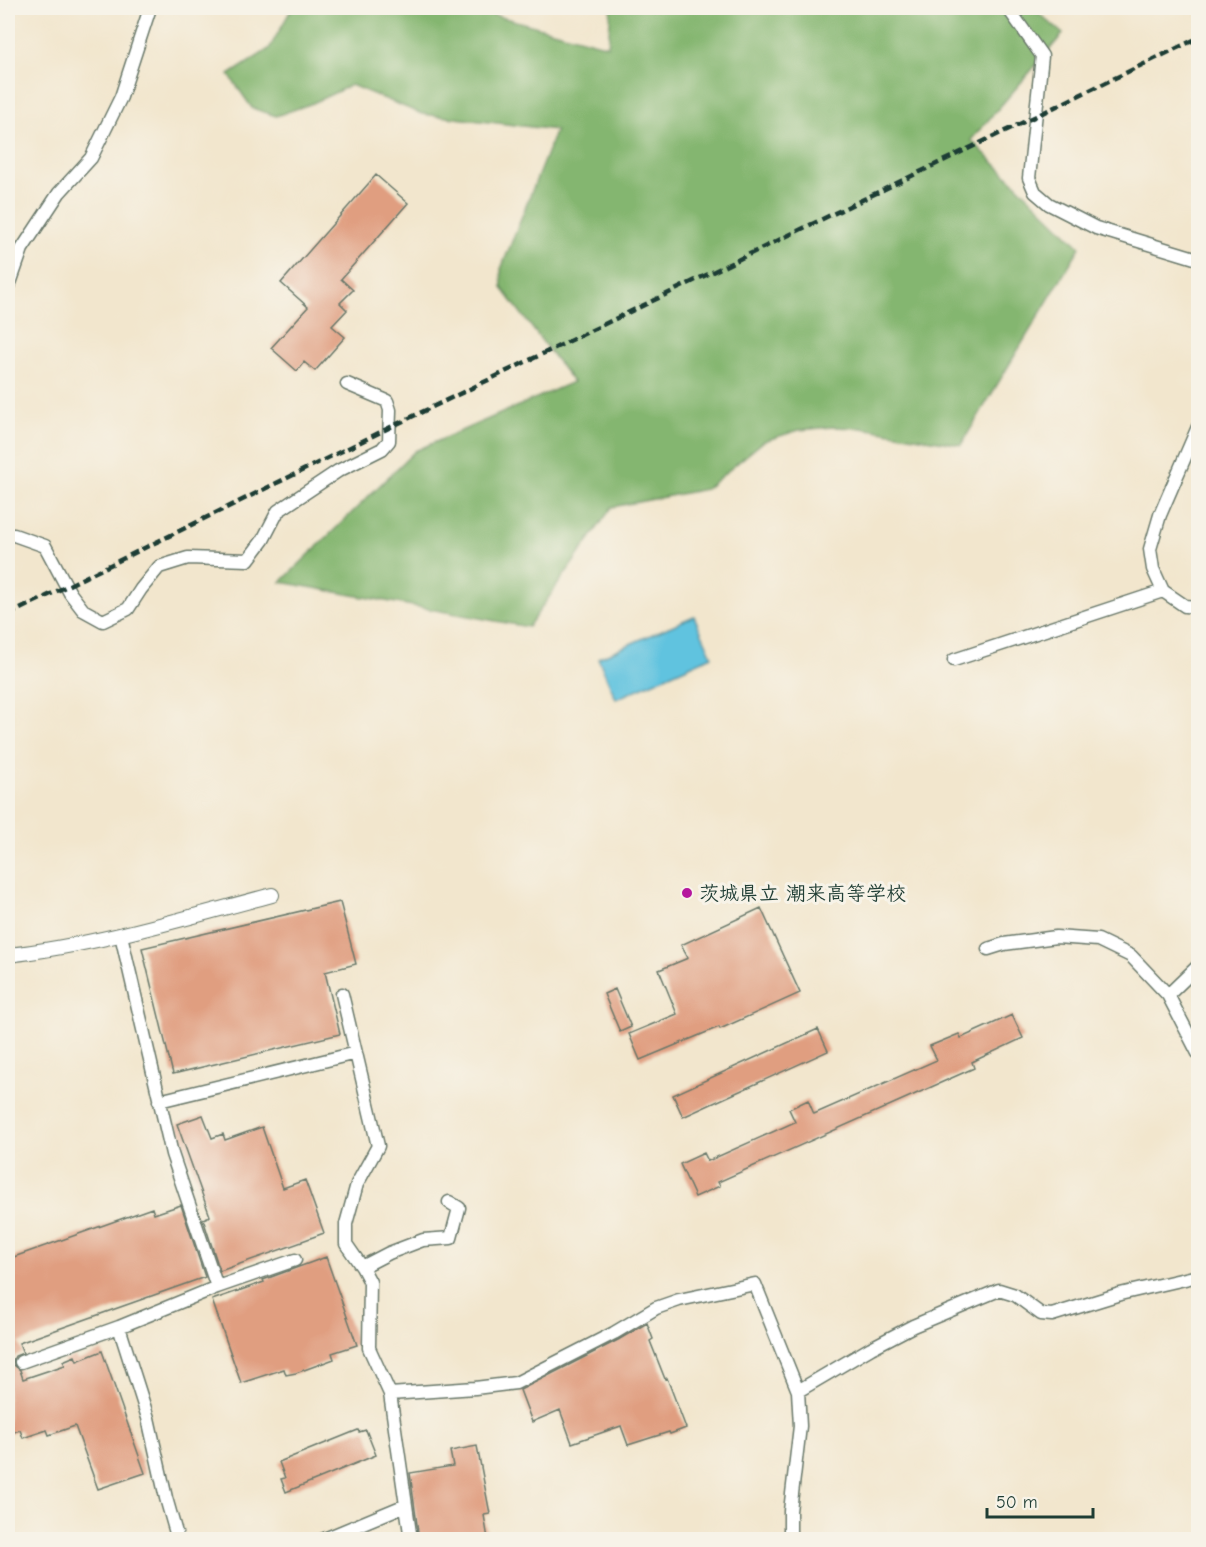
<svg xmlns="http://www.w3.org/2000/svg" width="1206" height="1547" font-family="'Comic Neue','Klee One',sans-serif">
<rect width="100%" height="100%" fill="#f7f3e8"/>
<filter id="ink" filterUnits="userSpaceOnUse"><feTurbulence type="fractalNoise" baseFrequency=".0167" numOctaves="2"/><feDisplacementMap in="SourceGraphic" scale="12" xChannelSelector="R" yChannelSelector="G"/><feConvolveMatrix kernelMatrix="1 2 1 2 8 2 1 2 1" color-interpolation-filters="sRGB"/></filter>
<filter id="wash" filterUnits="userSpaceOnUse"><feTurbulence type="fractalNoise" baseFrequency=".008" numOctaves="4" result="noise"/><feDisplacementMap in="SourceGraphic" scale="24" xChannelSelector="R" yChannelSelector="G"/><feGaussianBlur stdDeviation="1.35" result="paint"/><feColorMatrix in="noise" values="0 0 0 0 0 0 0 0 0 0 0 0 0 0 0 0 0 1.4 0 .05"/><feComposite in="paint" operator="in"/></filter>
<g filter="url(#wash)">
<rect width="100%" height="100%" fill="#f2e6cd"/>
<path fill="#84b66f" stroke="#527a52" stroke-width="1.5" d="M292 8H468L608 46 611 8H1033L1063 34 971 140 1080 247 961 445 862 428 832 427 799 430 764 441 706 489 612 507 528 627 281 582 415 451 573 382 502 288 501 269 556 130 422 114 351 85 313 103 276 116 252 108 229 75 269 49Z"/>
<path fill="#60c3df" stroke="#40808a" stroke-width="1.5" d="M694 616 712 656 616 699 598 658Z"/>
<g id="blocks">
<path fill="#e09e80" d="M376 175 408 203 341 279 353 290 340 303 347 310 332 326 345 337 315 371 304 362 297 371 271 348 308 307 281 283Z
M340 902 356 964 325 972 340 1034 173 1074 142 948Z
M761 908 800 993 720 1029 719 1027 640 1060 629 1034 677 1014 659 970 688 958 681 945Z
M615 989 631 1027 620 1032 604 994Z
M1012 1015 1023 1038 972 1062 974 1068 718 1182 720 1186 695 1197 680 1164 704 1153 708 1161 795 1122 789 1109 808 1100 814 1114 937 1060 930 1046 959 1034 961 1038Z
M818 1029 828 1051 683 1117 673 1095Z
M203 1115 212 1138 223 1134 225 1140 262 1127 283 1188 305 1180 324 1233 302 1241V1242L220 1271 203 1219 210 1216 177 1124Z
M181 1205 205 1277 19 1343 23 1353 15 1356 13 1360 14 1365 20 1370 23 1379 65 1365 63 1361 75 1356 77 1361 102 1351 145 1473 98 1489 75 1426 49 1435 47 1430 23 1438 20 1430 8 1434V1259L152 1208 154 1214Z
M326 1257 357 1345 332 1353 334 1359 296 1373 286 1375 284 1369 241 1383 212 1300 264 1282 263 1280Z
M647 1323 653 1339 650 1341 665 1379 667 1378 686 1428 670 1434 669 1432 628 1445 621 1426 572 1443 560 1410 532 1422 520 1390 618 1340Z
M358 1430 359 1432 366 1430 376 1455 286 1492 281 1479 285 1478 279 1462Z
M477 1446 490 1514 484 1515 488 1539H419L410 1473 453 1466 450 1451Z"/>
</g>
</g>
<g filter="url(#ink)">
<use href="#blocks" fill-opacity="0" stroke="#69786a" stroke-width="1.5"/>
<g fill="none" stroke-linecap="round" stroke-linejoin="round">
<defs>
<path id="minor" d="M1008 8 1042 56 1029 178 1035 192 1049 204 1096 228 1198 259
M8 289 22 249 59 193 91 158 121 97 150 8
M1198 427 1160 515 1150 549 1153 569 1163 591 1185 606 1198 607
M8 535H14L45 546 70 593 83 610 103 621 128 609 141 589 159 567 188 558 248 560 263 540 278 511 338 471 382 449 389 441 390 410 387 401 347 384
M954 660 1163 591
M121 935 172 1154 217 1287
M988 949 1004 944 1056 937 1098 940 1131 956 1168 995 1198 1053
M342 994 378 1146 357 1184 346 1224V1244L362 1267 370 1282 369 1348 390 1394
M1168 995 1198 966
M159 1101 356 1053
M362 1267 389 1253 423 1240 451 1238 459 1208 449 1202
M119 1327 148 1418 166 1498 178 1540
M21 1362 119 1327 217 1287 295 1260
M798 1391 871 1348 913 1326 999 1290 1015 1295 1041 1314 1052 1315 1120 1294 1198 1276
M322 1540 406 1505
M411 1540 390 1394 475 1388 516 1383 614 1333 656 1308 679 1300 755 1284 798 1391 800 1426 790 1511V1540"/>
<path id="tertiary" d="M8 955C97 945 185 918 272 895"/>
</defs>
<use href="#minor" stroke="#69786a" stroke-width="15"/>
<use href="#tertiary" stroke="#69786a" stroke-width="16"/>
<use href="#minor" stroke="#fff" stroke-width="12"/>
<use href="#tertiary" stroke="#fff" stroke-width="14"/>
<path stroke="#1f3d34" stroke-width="4.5" stroke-dasharray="9 4.5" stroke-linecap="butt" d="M8 615 397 424 1198 38"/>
</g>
</g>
<circle fill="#b5179e" stroke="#f7f3e8" stroke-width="2" cx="687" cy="893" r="6"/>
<g text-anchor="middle" stroke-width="6" stroke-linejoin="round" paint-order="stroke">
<g font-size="20" font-weight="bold" fill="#1f3d34" stroke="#f7f3e8" text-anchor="start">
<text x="699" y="900">茨城県立 潮来高等学校</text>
</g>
</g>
<rect width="1206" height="1547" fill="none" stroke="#f7f3e8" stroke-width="30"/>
<path d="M987 1508v9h106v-9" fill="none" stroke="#1f3d34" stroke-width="3"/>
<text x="996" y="1508" font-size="18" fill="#1f3d34" stroke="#f7f3e8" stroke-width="4.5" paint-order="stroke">50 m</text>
</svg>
